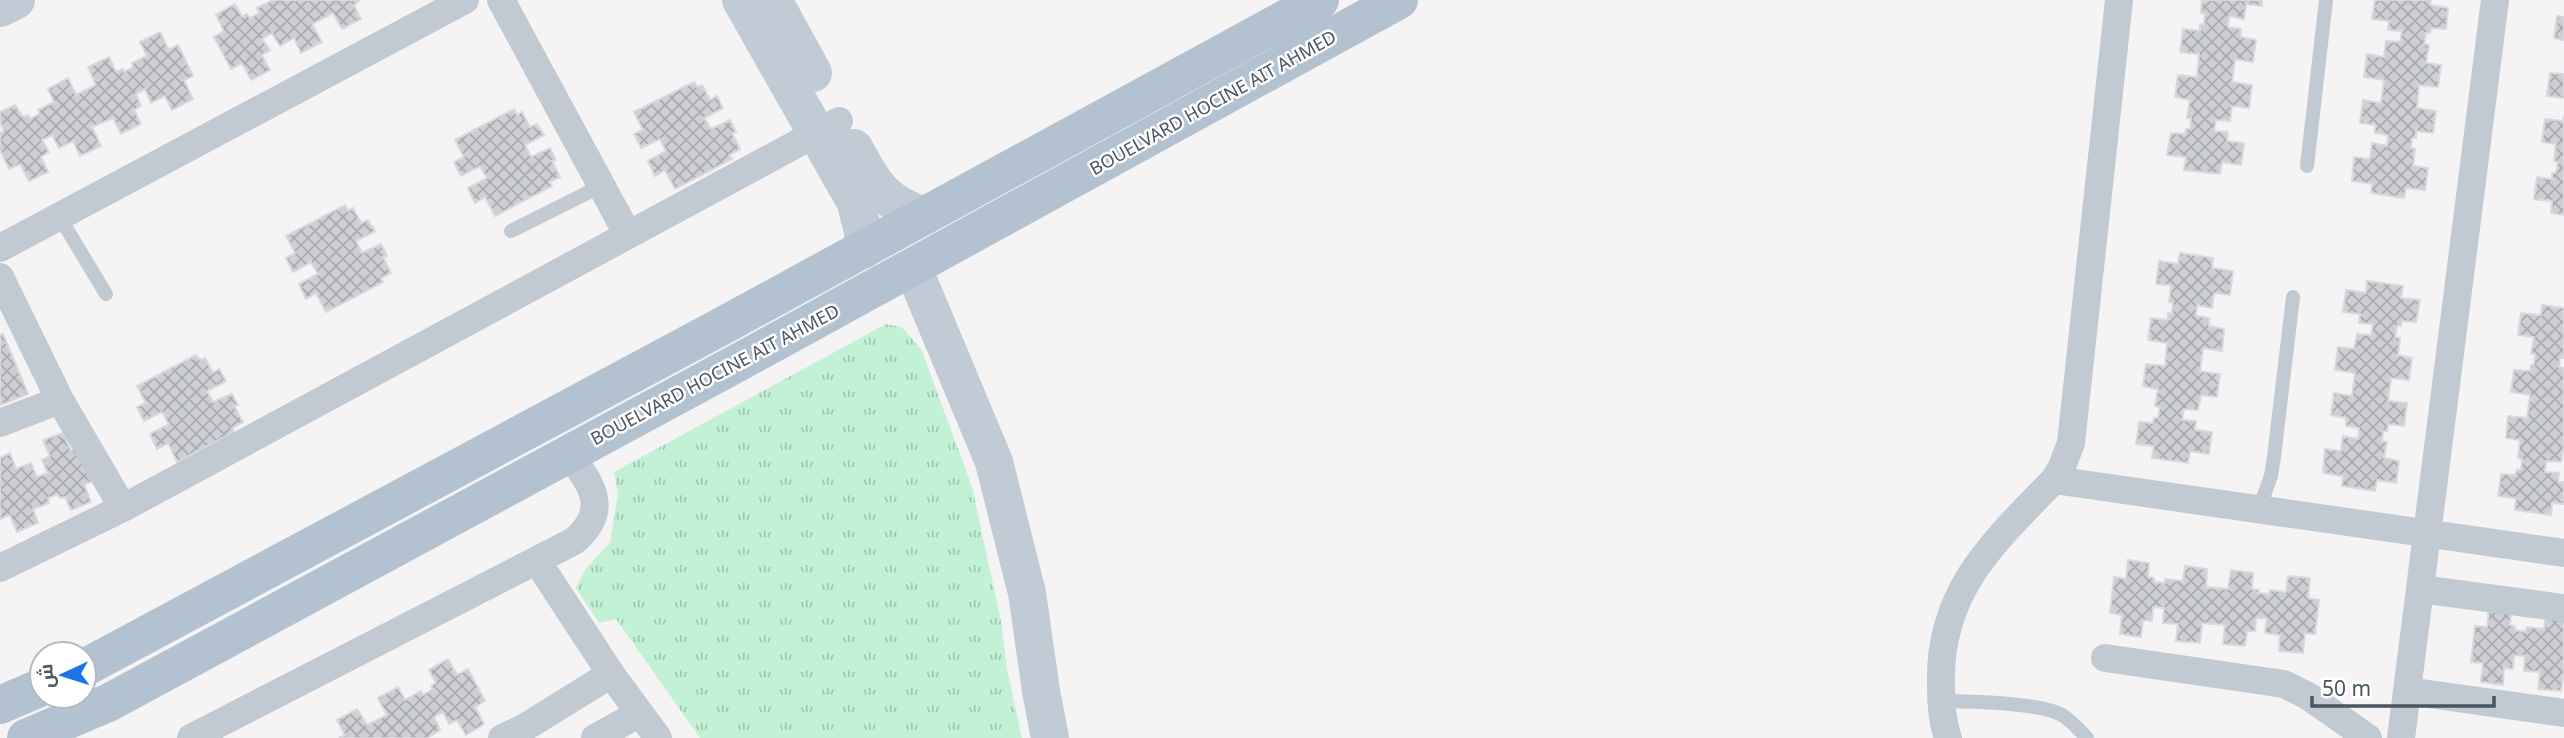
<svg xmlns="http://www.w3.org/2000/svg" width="2564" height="738" font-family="'Noto Sans',Cairo,sans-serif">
<defs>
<pattern id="grass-tufts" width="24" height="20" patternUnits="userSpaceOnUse" patternTransform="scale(1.75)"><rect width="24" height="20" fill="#c3f1d5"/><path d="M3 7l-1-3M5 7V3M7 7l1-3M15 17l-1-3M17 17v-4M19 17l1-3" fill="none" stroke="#a0c6b0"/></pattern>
<pattern id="building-cross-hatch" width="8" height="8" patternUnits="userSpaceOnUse" patternTransform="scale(1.75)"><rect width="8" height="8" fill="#cdcfd5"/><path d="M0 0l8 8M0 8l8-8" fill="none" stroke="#a8abb0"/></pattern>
</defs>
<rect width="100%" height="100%" fill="#f5f3f3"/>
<path fill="url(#grass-tufts)" d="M886 324 902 327 922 351 972 487 1001 621 1007 669 1022 738H700L616 619 599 623 576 588 585 570 610 542 618 494 614 472Z"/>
<path fill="url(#building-cross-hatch)" stroke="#d7d9de" stroke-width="2" d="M273 0H360L354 5 361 19 342 29 333 13 312 24 322 42 301 53 294 38 280 46 272 33 262 39 270 50 262 55 270 70 251 80 242 63 231 69 214 37 224 31 216 15 235 4 242 17 247 14 250 18 259 13 257 8Z
M2202 0H2262V6L2246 4 2244 19 2229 16 2228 27 2241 29V37L2256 40 2253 62 2235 59 2232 82 2252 85 2249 108 2232 106 2230 121 2216 120 2214 131 2228 132 2227 141 2244 143 2241 165 2222 162 2220 174 2184 170 2186 157 2167 155 2171 133 2185 134 2186 129H2190L2191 118H2187L2190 100 2175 97 2178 75 2197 77 2199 54 2180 52 2183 29 2200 31V24L2204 25 2205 14 2201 13Z
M2375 0H2431L2430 5 2448 8 2446 29 2431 28 2430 33H2426L2424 44 2429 45 2426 63 2441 65 2438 87 2419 85 2417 108 2436 111 2433 133 2416 131V138H2412L2411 148 2415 149 2413 166 2428 168 2425 190 2406 188 2404 198 2371 193 2372 184 2352 181 2354 157 2370 159 2372 143 2387 146 2388 135 2375 133V125L2360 123 2363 100 2381 103 2384 80 2364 77 2367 54 2384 57 2386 41 2400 42 2402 31 2388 30 2389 21 2372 19Z
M2557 16 2564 17V40L2554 38Z
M160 32 169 50 178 45 193 76 184 80 193 99 172 110 165 96 151 103 145 89 136 94 141 106 134 110 141 124 121 134 113 118 92 127 101 146 80 156 73 141 59 148 52 135 42 140 49 152 41 157 48 172 29 181 20 164 9 169 0 150V133L4 131 0 122V112L15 105 23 117 28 115 30 119 40 114 38 110 54 102 48 89 68 78 76 95 96 85 88 67 109 57 116 72 123 69 124 72 133 67 132 63 147 56 140 42Z
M2550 73 2564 74V98L2547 96Z
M694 82 697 87 702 85 710 100 717 96 723 108 704 118 711 129 730 120 736 132 732 133 740 149 729 155 732 159 675 189 665 170 655 176 648 161 666 151 660 139 641 148 634 134 643 130 634 112Z
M514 109 517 115 522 112 530 127 537 124 544 135 525 145 531 157 550 148 556 160 552 161 560 177 549 182 552 186 495 216 485 197 475 203 468 188 487 178 480 166 461 176 454 162 464 157 455 140Z
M2564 116V215L2551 213 2552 201 2534 199 2537 177 2552 179V173H2556L2558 162 2554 161 2556 144 2542 142 2545 119 2563 121Z
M345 205 348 211 353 208 361 223 368 220 375 231 356 241 362 253 381 244 387 256 383 257 391 273 381 278 383 282 326 312 316 293 306 299 299 284 318 274 311 262 293 272 286 258 295 253 286 236Z
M2180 253 2213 258 2212 268 2233 271 2230 295 2214 293 2212 308 2197 305 2196 316 2209 318V326L2224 329 2222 351 2203 348 2200 371 2220 374 2217 397 2201 395 2198 410 2184 409 2182 420 2196 421 2195 430 2212 432 2209 454 2190 451 2188 463 2152 458 2154 446 2136 444 2139 422 2153 423 2154 418H2158L2160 407 2155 406 2158 389 2143 386 2146 364 2165 366 2167 343 2148 340 2151 318 2168 320V313L2172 314 2173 303 2169 302 2171 285 2156 284 2159 261 2178 264Z
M2367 281 2403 286 2401 298 2420 300 2416 322 2402 321 2401 326H2397L2395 337 2400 338 2398 355 2412 358 2409 380 2391 378 2388 401 2407 403 2404 426 2388 424 2387 431H2383L2382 441 2387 442 2384 458 2399 461 2396 483 2377 480 2375 491 2342 486 2343 476 2323 473 2325 449 2341 451 2343 436 2358 439 2359 428 2346 426V418L2331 415 2334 393 2352 396 2355 373 2335 370 2338 347 2354 349 2357 334 2371 335 2373 324 2359 323 2360 314 2343 312 2346 290 2366 293Z
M2542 305 2564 308V358L2560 357 2559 367 2564 368V446L2561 462 2546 461 2545 472 2559 473 2558 482H2564V504L2552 503 2551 515 2515 510 2516 498 2498 496 2501 474 2515 475 2517 470H2521L2522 459 2518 458 2520 440 2506 438 2508 416 2527 418 2530 395 2511 392 2514 370 2530 371 2531 365H2534L2535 354H2531L2534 337 2518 335 2521 313 2541 315Z
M3 334 28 394 0 405V335Z
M196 355 200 360 205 358 213 373 219 369 226 381 207 391 213 402 232 394 238 405 234 406 243 422 232 428 234 432 177 462 168 443 157 449 150 434 169 424 162 412 144 421 137 407 146 403 137 386Z
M63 433 71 451 82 446 96 480 84 484 91 502 71 510 65 497 60 498 58 494 48 498 49 503 33 509 38 523 17 532 10 515 0 519V458L10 453 16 469 31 463 37 477 48 473 42 460 50 456 43 440Z
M2128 560 2149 563 2148 577 2154 578V582L2165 583V579L2183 581 2185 566 2207 569 2206 587 2228 589 2231 570 2253 573 2252 589 2259 590 2258 593 2269 594 2270 590 2286 592 2288 576 2310 578 2308 598 2319 600 2315 634 2305 633 2303 653 2279 651 2280 635 2265 633 2267 618H2256L2255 631H2247L2245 646 2223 644 2225 625 2202 623 2200 643 2176 641 2178 624 2163 623 2164 608 2153 607 2152 621 2143 620 2141 637 2120 634 2122 615 2110 613 2114 577 2126 579Z
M2489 608 2511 611 2510 625 2515 626V630L2526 632 2527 627 2544 629 2546 614 2564 616V671L2561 691 2538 689 2540 672 2524 671 2525 656 2514 655 2513 669 2504 668 2503 685 2481 682 2483 663 2471 662 2475 626 2487 627Z
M448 659 457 675 468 669 485 701 475 707 484 724 466 735 457 720 449 724 443 712 434 717 440 730 427 738H339L345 735 337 720 357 709 367 725 387 715 378 698 398 687 405 700 421 691 423 695 433 689 431 686 436 683 429 670Z"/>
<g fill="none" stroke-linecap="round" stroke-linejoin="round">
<path stroke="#c1cad2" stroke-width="14" d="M2307 166 2326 0
M59 216 106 294
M511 231 601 186
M2259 509 2271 476 2274 457 2293 297
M1941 701C1970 702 2038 702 2062 715 2072 721 2079 730 2087 738"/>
<path stroke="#c1cad2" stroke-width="28" d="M501 0 628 235
M0 248 465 0
M0 277 60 400 123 508
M0 423 60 400
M2054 480 2564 553
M537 561 611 674 658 738
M0 568 123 508 839 121
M2420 589 2564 608
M2105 658 2284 684 2308 696 2368 738
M2407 691 2564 713
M191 738 574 541C610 511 593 484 568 454
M502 738 524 728 611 674
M595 738 640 713
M1948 738C1942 722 1941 702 1941 685 1938 591 1994 542 2054 480L2061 469 2071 443 2119 0
M2401 738 2495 0"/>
<path stroke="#c1cbd6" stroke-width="38" d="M741 0 856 203 863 232V250
M773 0 813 73
M0 8 16 0
M854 148C874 185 883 202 924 216
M913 268 994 462 1027 593 1041 691 1050 738"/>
<path stroke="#b3c2d1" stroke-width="38" d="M84 668 724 325 1320 0
M0 705 42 687
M26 738 108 703 741 361 1399 0"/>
</g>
<g text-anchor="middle" stroke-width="5" stroke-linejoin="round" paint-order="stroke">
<g font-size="18" fill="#4a5661" stroke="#fff">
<text transform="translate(1213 103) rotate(-29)" y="6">BOUELVARD HOCINE AIT AHMED</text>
<text transform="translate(715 375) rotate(-28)" y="6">BOUELVARD HOCINE AIT AHMED</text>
</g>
</g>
<g transform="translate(63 675) rotate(266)"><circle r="33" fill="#ffffff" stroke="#b7bbc0" stroke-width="2"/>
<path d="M0-5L12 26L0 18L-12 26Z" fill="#1a73e8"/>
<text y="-10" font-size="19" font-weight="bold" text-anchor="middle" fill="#4a5661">ش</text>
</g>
<path d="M2312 696v10h182v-10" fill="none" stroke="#4a5661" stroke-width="3.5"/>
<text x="2322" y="696" font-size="21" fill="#4a5661" stroke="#ffffff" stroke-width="5" paint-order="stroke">50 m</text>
</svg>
